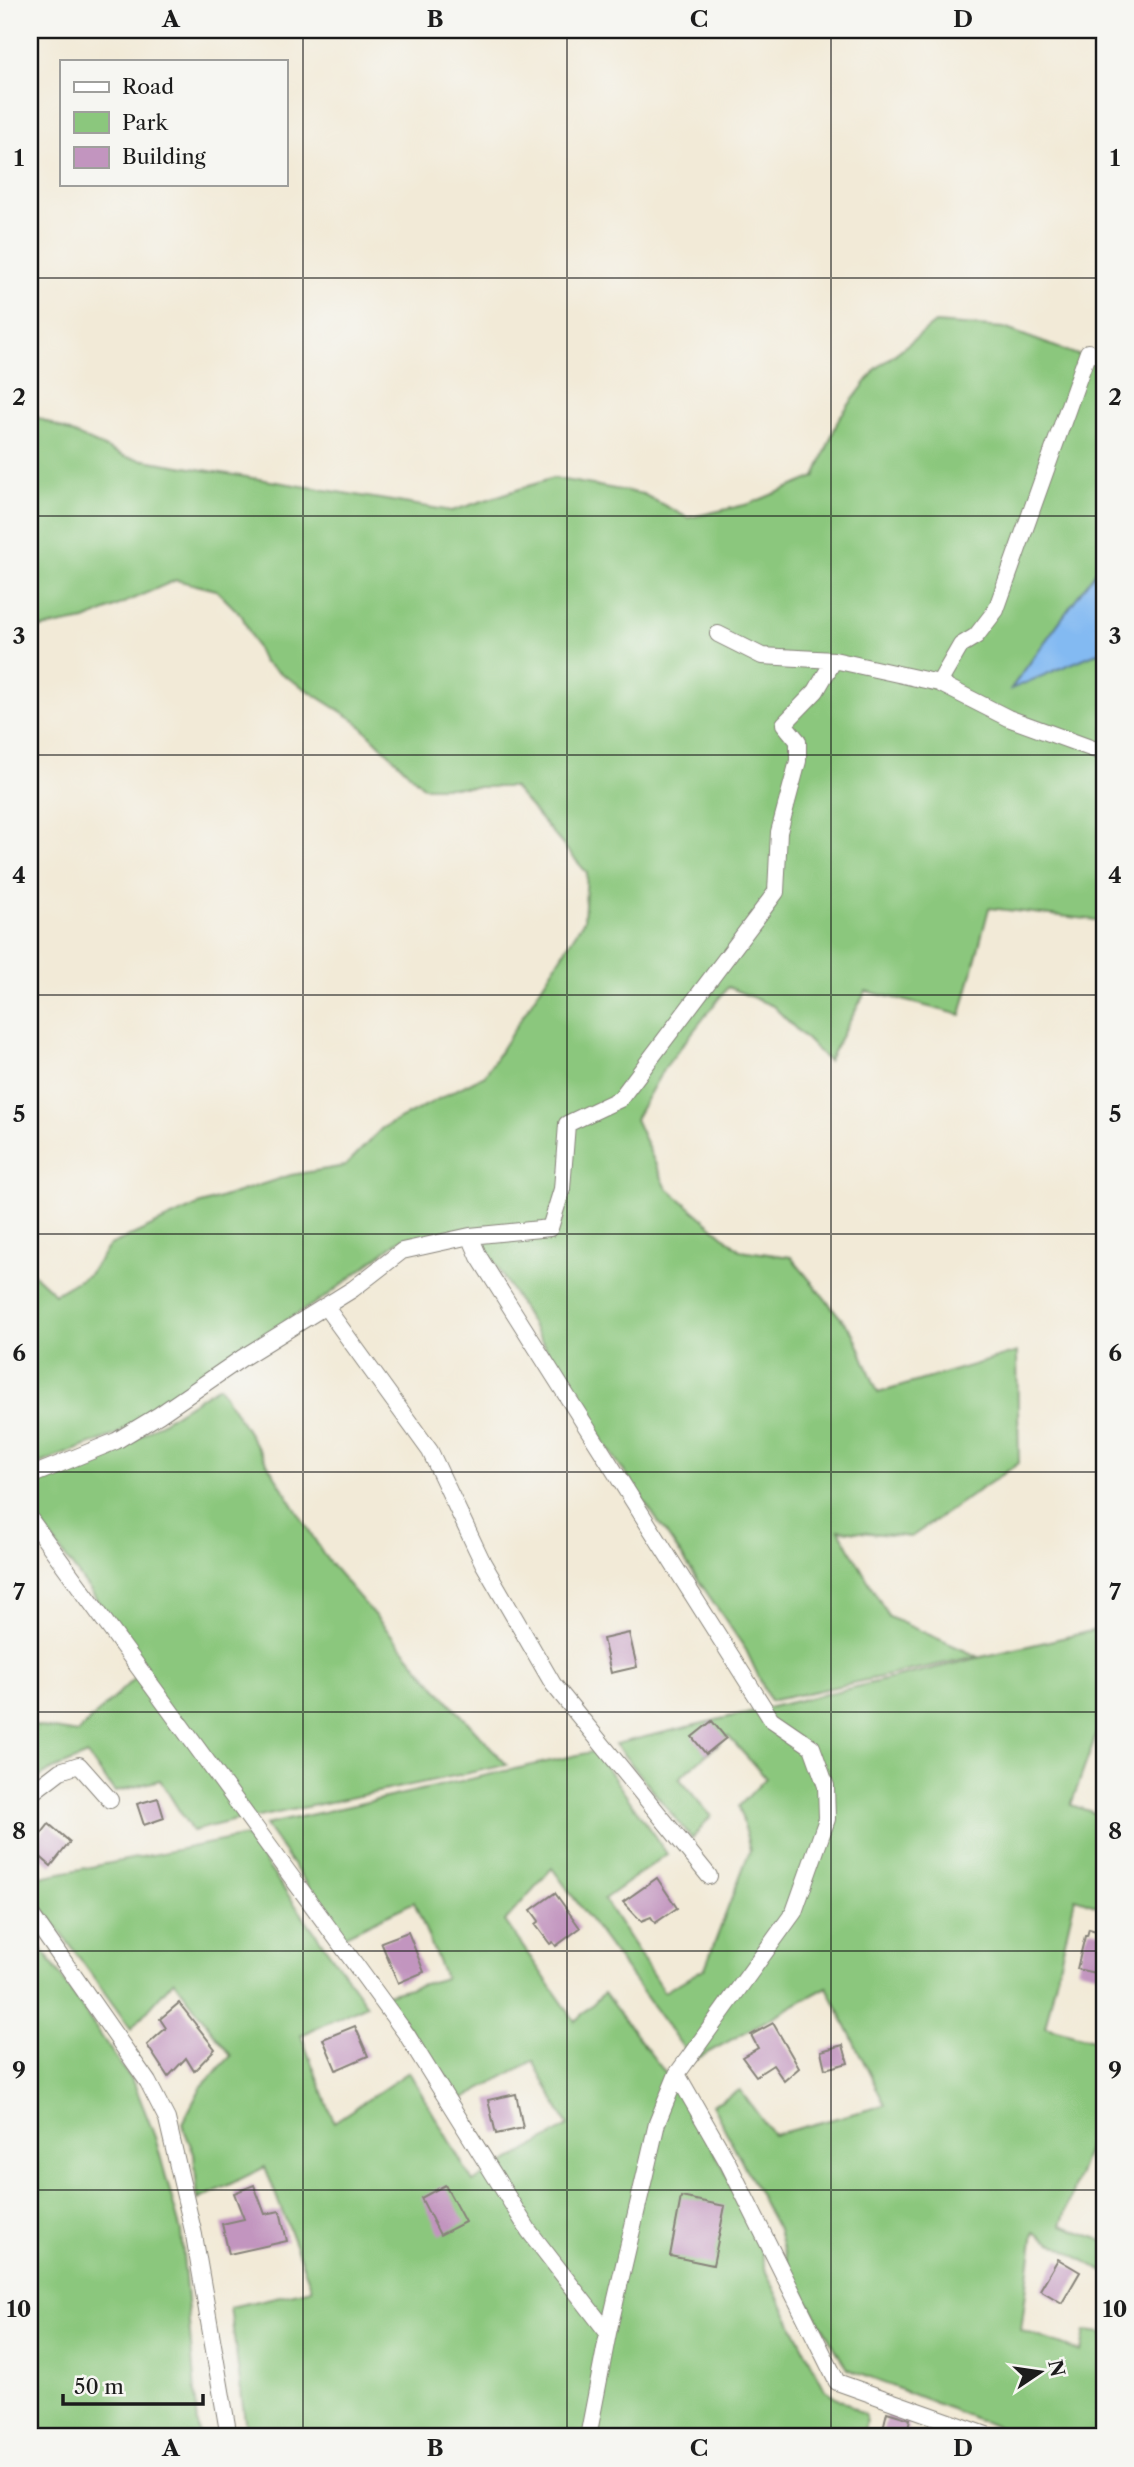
<svg xmlns="http://www.w3.org/2000/svg" width="1134" height="2467" font-family="'Libre Caslon Text',serif">
<rect width="100%" height="100%" fill="#f6f6f2"/>
<filter id="ink" filterUnits="userSpaceOnUse"><feTurbulence type="fractalNoise" baseFrequency=".0143" numOctaves="2"/><feDisplacementMap in="SourceGraphic" scale="14" xChannelSelector="R" yChannelSelector="G"/><feConvolveMatrix kernelMatrix="1 2 1 2 8 2 1 2 1" color-interpolation-filters="sRGB"/></filter>
<filter id="wash" filterUnits="userSpaceOnUse"><feTurbulence type="fractalNoise" baseFrequency=".00686" numOctaves="4" result="noise"/><feDisplacementMap in="SourceGraphic" scale="28" xChannelSelector="R" yChannelSelector="G"/><feGaussianBlur stdDeviation="1.57" result="paint"/><feColorMatrix in="noise" values="0 0 0 0 0 0 0 0 0 0 0 0 0 0 0 0 0 1.4 0 .05"/><feComposite in="paint" operator="in"/></filter>
<g filter="url(#wash)">
<rect width="100%" height="100%" fill="#f2ead7"/>
<path fill="#8bc77d" stroke="#54724c" stroke-width="2" d="M935 323 1004 328 1094 361 1104 368V560L1012 687 1104 650V921L989 908 961 1015 866 991 828 1061 773 1006 728 987 663 1070 635 1119 666 1187 740 1250 791 1257 854 1334 878 1393 1017 1352 1019 1463 911 1537 839 1530 889 1617 977 1656 770 1701 746 1650 590 1422 485 1246 470 1229 401 1239 327 1296 237 1350 155 1410 115 1435 30 1467V1271L55 1294 89 1274 110 1245 198 1205 291 1175 345 1166 382 1128 485 1075 584 920 587 873 513 787H423L356 721 263 662 242 616 216 590 176 580 85 620 30 630V414L126 457 452 511 553 478 643 494 688 518 749 504 815 477 839 418 876 369Z
M219 1386 328 1561 441 1693 507 1765 254 1818 252 1816 192 1831 160 1780 115 1792 87 1755 51 1770 30 1783V1725L77 1733 146 1667 30 1509V1485L88 1469Z
M1104 1628V1713L1071 1805 1104 1816V1908L1075 1898 1045 2027 1104 2043V2113L1101 2112 1061 2225 1104 2241V2272L1034 2232 1021 2330 1081 2352 1085 2331 1104 2333V2437H1023L847 2369 788 2267 778 2230 712 2105 740 2090 773 2135 885 2105 827 1987 693 2061 552 1868 505 1921 575 2021 604 1993 683 2096 722 2165 758 2239 766 2272 825 2390 866 2416 864 2437H247L230 2307 312 2289 265 2167 198 2200 194 2154 182 2124 201 2087 231 2056 174 1980 131 2029 30 1890V1879L246 1836 367 2005 301 2035 334 2122 409 2072 473 2182 568 2126 533 2061 462 2099 384 1995 445 1978 414 1902 343 1936 265 1825 595 1751 667 1854 604 1899 664 1992 705 1968 750 1850 739 1806 766 1778 728 1736 679 1778 711 1816 692 1839 615 1744Z
M30 1931 135 2086 155 2137 181 2232 199 2437H30Z"/>
<path fill="#83baf2" stroke="#506b87" stroke-width="2" d="M1104 560V650L1011 689Z"/>
<g id="blocks">
<path fill="#c295bf" d="M629 1633 637 1667 611 1673 603 1639Z
M712 1721 726 1738 706 1754 692 1737Z
M158 1798 164 1818 144 1825 137 1804Z
M49 1824 70 1842 51 1866 30 1848Z
M657 1878 677 1908 655 1923 651 1917 641 1921 623 1902Z
M555 1893 580 1928 556 1946 553 1942 550 1944 535 1924 539 1921 531 1910Z
M1089 1929 1104 1933V1975L1077 1969 1085 1936H1087Z
M408 1932 424 1972 398 1983 381 1942Z
M179 2003 215 2049 194 2071 186 2058 168 2077 147 2045 166 2028 160 2019Z
M773 2023 799 2068 784 2081 773 2065 756 2076 742 2057 758 2048 751 2035Z
M355 2026 368 2056 336 2070 323 2039Z
M843 2045 848 2063 825 2069 821 2051Z
M516 2094 523 2128 496 2134 488 2100Z
M254 2185 265 2214 280 2211 287 2241 229 2254 222 2224 244 2219 234 2193Z
M445 2185 465 2222 440 2235 421 2198Z
M681 2197 725 2206 713 2265 670 2256Z
M1058 2259 1080 2272 1062 2303 1040 2290Z
M887 2412 910 2419 906 2437H881Z"/>
</g>
</g>
<g filter="url(#ink)">
<use href="#blocks" fill-opacity="0" stroke="#87837a" stroke-width="2"/>
<g fill="none" stroke-linecap="round" stroke-linejoin="round">
<defs>
<path id="minor" d="M718 634 762 656 834 660 939 683 961 645 976 636 996 610 1088 352 1098 355 1104 354
M939 683 1008 718 1096 750
M470 1236 479 1257 771 1719 812 1747 826 1786 827 1819 794 1912 677 2074 657 2123 608 2333 588 2437
M325 1306 430 1451 483 1563 553 1684 709 1876
M30 1476 116 1441 159 1415 242 1358 353 1289 402 1251 470 1236 550 1228 562 1189 567 1124 620 1099 776 892 779 832 798 761V741L784 724 816 691 834 660
M30 1519 407 2035 529 2231 608 2333
M30 1794 60 1771 79 1765 110 1800
M30 1913 148 2082 167 2119 194 2235 229 2437
M677 2074 728 2163 837 2382 992 2437"/>
</defs>
<use href="#minor" stroke="#87837a" stroke-width="18"/>
<use href="#minor" stroke="#fff" stroke-width="16"/>
</g>
</g>
<path fill="none" stroke="#1c1c1c" stroke-width="2" stroke-opacity="0.55" d="M303 30V2437M567 30V2437M831 30V2437M30 278H1104M30 516H1104M30 755H1104M30 995H1104M30 1234H1104M30 1472H1104M30 1712H1104M30 1951H1104M30 2190H1104"/>
<rect width="1134" height="2467" fill="none" stroke="#f6f6f2" stroke-width="77"/>
<rect x="60" y="60" width="228" height="126" fill="#f6f6f2" stroke="#9f9f9c" stroke-width="2"/>
<rect x="74" y="82" width="35" height="10" fill="#ffffff" stroke="#9f9f9c" stroke-width="2"/>
<text x="122" y="94" font-size="21" fill="#1c1c1c">Road</text>
<rect x="74" y="112" width="35" height="21" fill="#8bc77d" stroke="#9f9f9c" stroke-width="2"/>
<text x="122" y="130" font-size="21" fill="#1c1c1c">Park</text>
<rect x="74" y="147" width="35" height="21" fill="#c295bf" stroke="#9f9f9c" stroke-width="2"/>
<text x="122" y="164" font-size="21" fill="#1c1c1c">Building</text>
<g transform="translate(1040 2372) rotate(77)" stroke="#f6f6f2" stroke-width="5" paint-order="stroke">
<path d="M0-5L12 26L0 18L-12 26Z" fill="#1c1c1c"/>
<text y="-10" font-size="19" font-weight="bold" text-anchor="middle" fill="#1c1c1c">N</text>
</g>
<path d="M63 2394v10h140v-10" fill="none" stroke="#1c1c1c" stroke-width="3.5"/>
<text x="74" y="2394" font-size="21" fill="#1c1c1c" stroke="#f6f6f2" stroke-width="5" paint-order="stroke">50 m</text>
<rect x="38" y="38" width="1058" height="2390" fill="none" stroke="#1c1c1c" stroke-width="2.5"/>
<g font-size="23" text-anchor="middle" font-weight="bold" fill="#1c1c1c">
<text x="171" y="27">A</text>
<text x="435" y="27">B</text>
<text x="699" y="27">C</text>
<text x="963" y="27">D</text>
<text x="19" y="166">1</text>
<text x="1115" y="166">1</text>
<text x="19" y="405">2</text>
<text x="1115" y="405">2</text>
<text x="19" y="644">3</text>
<text x="1115" y="644">3</text>
<text x="19" y="883">4</text>
<text x="1115" y="883">4</text>
<text x="19" y="1122">5</text>
<text x="1115" y="1122">5</text>
<text x="19" y="1361">6</text>
<text x="1115" y="1361">6</text>
<text x="19" y="1600">7</text>
<text x="1115" y="1600">7</text>
<text x="19" y="1839">8</text>
<text x="1115" y="1839">8</text>
<text x="19" y="2078">9</text>
<text x="1115" y="2078">9</text>
<text x="19" y="2317">10</text>
<text x="1115" y="2317">10</text>
<text x="171" y="2456">A</text>
<text x="435" y="2456">B</text>
<text x="699" y="2456">C</text>
<text x="963" y="2456">D</text>
</g>
</svg>
